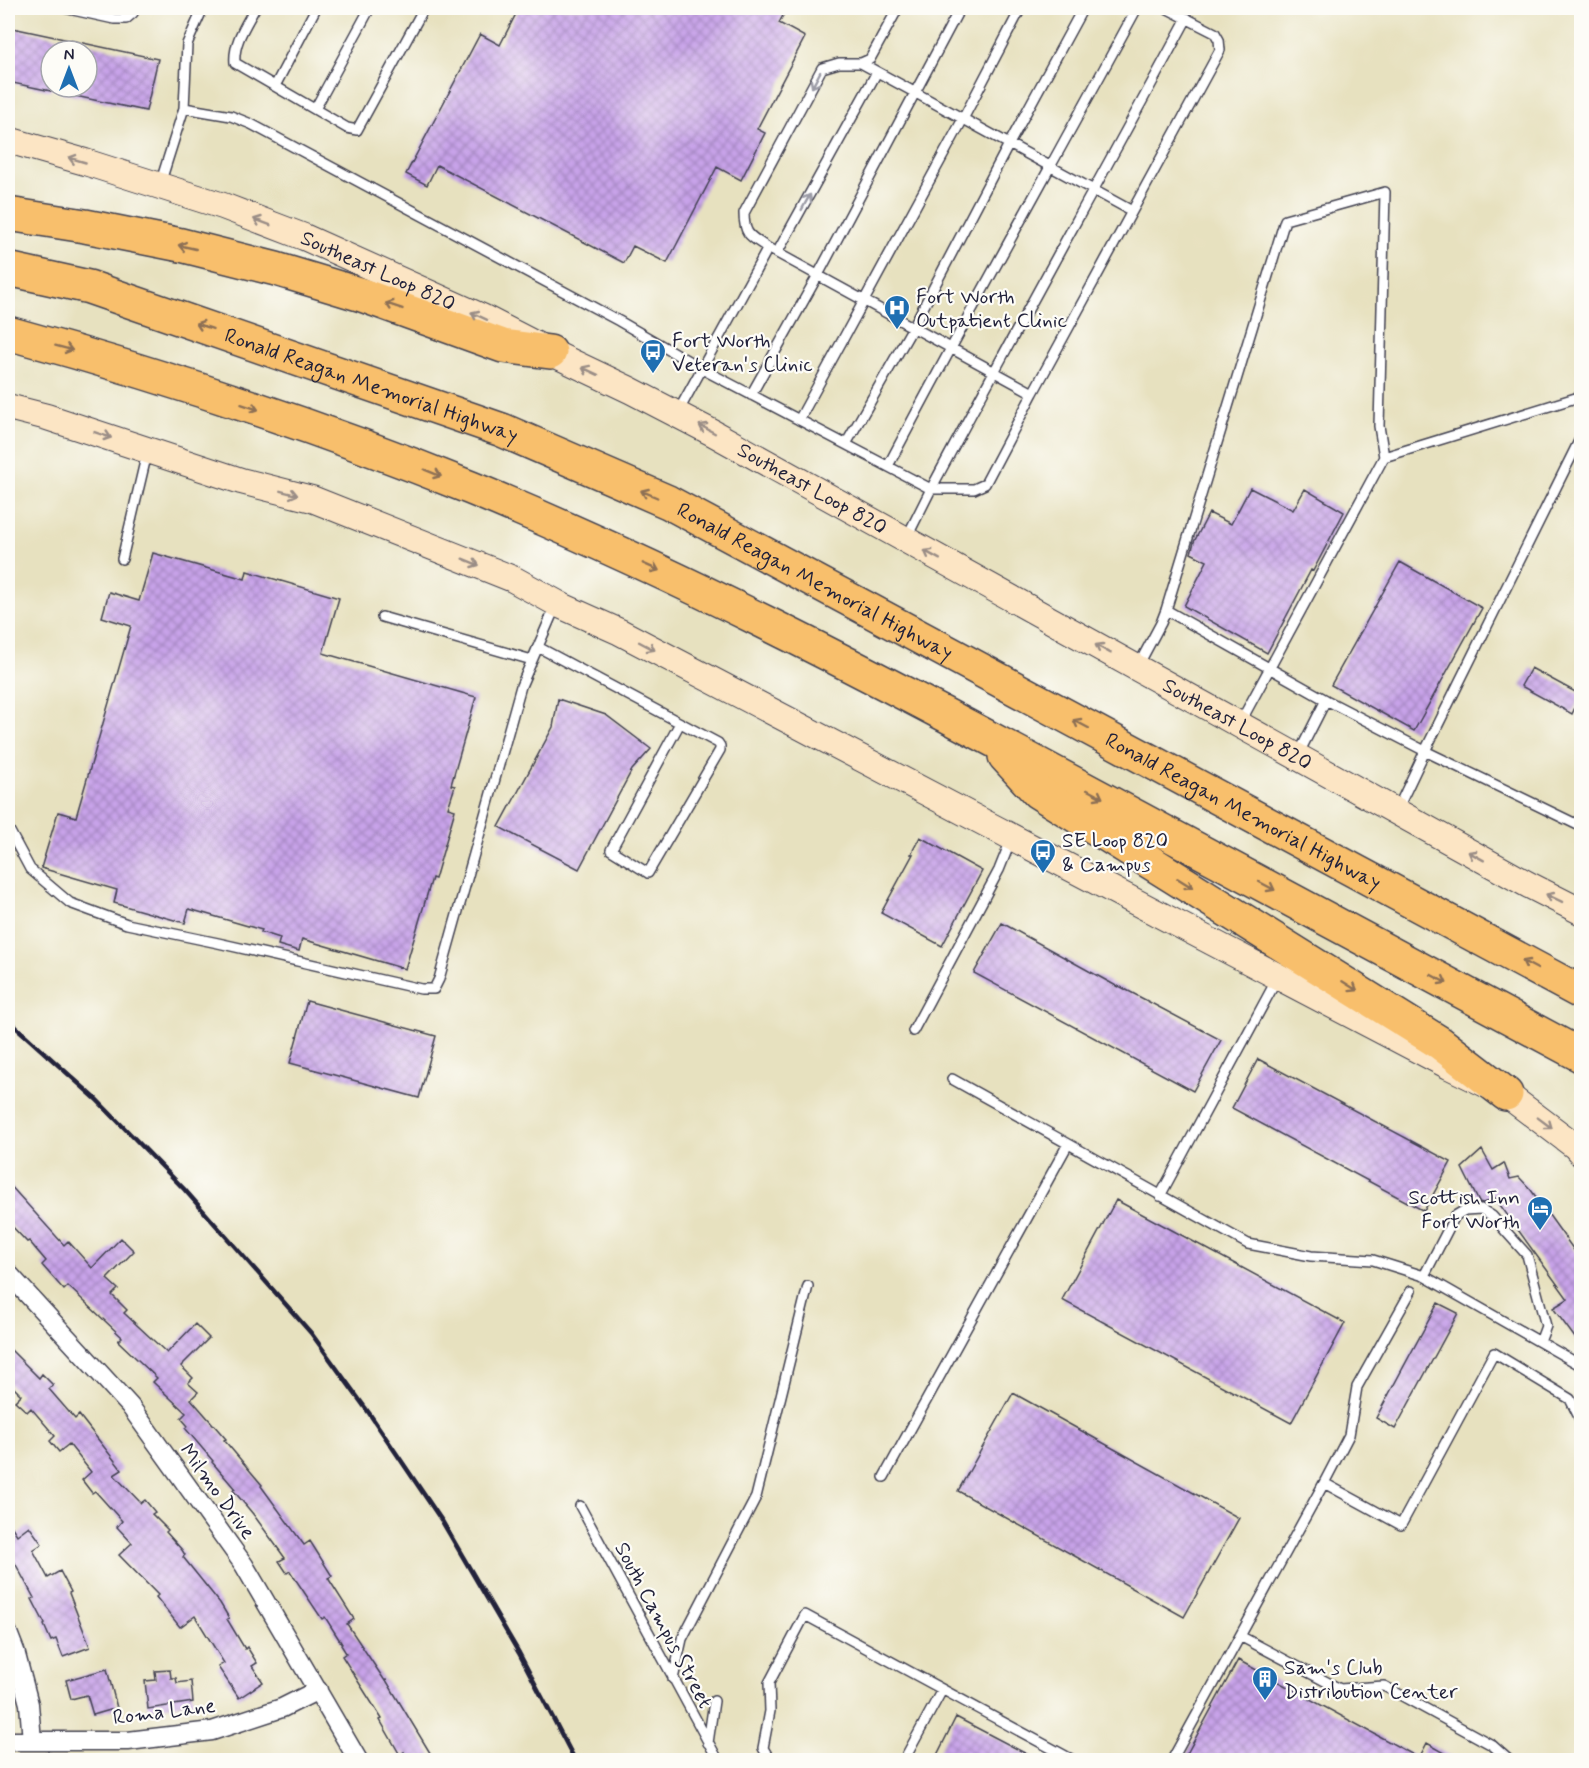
<svg xmlns="http://www.w3.org/2000/svg" width="1589" height="1768" font-family="Mynerve,sans-serif">
<defs>
<pattern id="building-cross-hatch" width="8" height="8" patternUnits="userSpaceOnUse" patternTransform="scale(1.5)"><rect width="8" height="8" fill="#c8a3e9"/><path d="M0 0l8 8M0 8l8-8" fill="none" stroke="#a284be"/></pattern>
</defs>
<rect width="100%" height="100%" fill="#fdfcf7"/>
<filter id="ink" filterUnits="userSpaceOnUse"><feTurbulence type="fractalNoise" baseFrequency=".0167" numOctaves="2"/><feDisplacementMap in="SourceGraphic" scale="12" xChannelSelector="R" yChannelSelector="G"/><feConvolveMatrix kernelMatrix="1 2 1 2 8 2 1 2 1" color-interpolation-filters="sRGB"/></filter>
<filter id="wash" filterUnits="userSpaceOnUse"><feTurbulence type="fractalNoise" baseFrequency=".008" numOctaves="4" result="noise"/><feDisplacementMap in="SourceGraphic" scale="24" xChannelSelector="R" yChannelSelector="G"/><feGaussianBlur stdDeviation="1.35" result="paint"/><feColorMatrix in="noise" values="0 0 0 0 0 0 0 0 0 0 0 0 0 0 0 0 0 1.4 0 .05"/><feComposite in="paint" operator="in"/></filter>
<g filter="url(#wash)">
<rect width="100%" height="100%" fill="#e7e1bf"/>
<g id="blocks">
<path fill="url(#building-cross-hatch)" d="M519 8H787L779 23 805 37 757 129 765 133 741 180 717 167 667 263 633 246 624 263 437 165 427 185 406 174 480 34 500 45Z
M8 27 158 59 146 111 61 93V87H87V51H51V91L8 82Z
M1250 488 1293 510 1305 489 1344 512 1313 571 1311 570 1267 653 1184 606 1207 561 1191 553 1194 542 1209 513 1231 524Z
M153 553 245 579 247 571 339 598 323 653 476 697 451 785 455 786 448 808 455 810 435 879 432 878 405 969 302 939 299 951 278 945 280 938 261 932 262 930 189 909 185 923 114 903 117 890 41 868 58 812 76 817 131 626 102 617 109 592 139 601Z
M1400 562 1482 608 1414 731 1331 685Z
M1531 668 1581 695 1572 714 1521 686Z
M558 699 606 715 651 749 632 770 579 869 499 827 553 727Z
M920 837 982 871 942 946 881 913 913 854H911Z
M1002 923 1118 987 1119 986 1221 1040 1193 1091 974 973Z
M307 1001 436 1036 419 1098 290 1063Z
M1258 1059 1451 1162 1424 1211 1232 1108Z
M1482 1150 1493 1170 1504 1163 1510 1179 1519 1177 1531 1190 1581 1260V1346L1553 1308 1568 1299 1495 1198 1483 1203 1479 1202 1462 1168Z
M8 1183 64 1245 68 1241 92 1268 121 1238 134 1251 107 1279 118 1289 112 1295 127 1310 124 1313 167 1353 195 1324 209 1338 181 1366 193 1378 188 1383 198 1392 191 1399 226 1439 224 1440 262 1485 261 1486 304 1545 310 1541 332 1576 328 1578 354 1619 347 1624 385 1681 386 1680 435 1761H408L404 1752 400 1755 380 1720 382 1719 342 1656 346 1653 341 1645 342 1644 325 1617 322 1619 290 1571 287 1573 279 1561 285 1558 253 1514 233 1490 235 1489 212 1462 213 1461 185 1428 188 1426 181 1418 186 1413 153 1382 157 1378 118 1341 122 1337 68 1286 64 1290 42 1265 46 1261 29 1241 27 1242 8 1222Z
M1116 1200 1345 1323 1291 1423 1062 1300Z
M1438 1303 1458 1313 1395 1429 1376 1418Z
M8 1347 39 1378 42 1374 53 1385 49 1389 75 1419 79 1415 122 1470 114 1475 141 1503 145 1500 155 1512 152 1514 168 1530 166 1532 182 1550 185 1555 183 1557 220 1603 229 1618 227 1619 245 1649 247 1647 257 1663 252 1666 263 1682 239 1698 218 1667 224 1663 195 1616 180 1627 156 1597 158 1595 119 1555 132 1543 117 1527 122 1521 95 1491 92 1493 82 1480 91 1472 69 1444 59 1452 50 1441 55 1436 31 1408 27 1412 15 1401 21 1395 8 1382Z
M1013 1393 1239 1518 1184 1617 958 1491Z
M8 1521 17 1535 29 1526 42 1544 33 1550 48 1578 60 1571 71 1592 69 1593 90 1647 63 1657 56 1639 51 1641 44 1625 45 1624 32 1599 34 1598 15 1563 8 1568Z
M1238 1660 1419 1758 1427 1743 1459 1761H1183Z
M107 1669 117 1708 93 1715 87 1695 71 1699 66 1680Z
M170 1670 171 1678H176L177 1683 191 1681 193 1702 148 1709 145 1681 156 1680 155 1671Z
M956 1717 1040 1761H934Z"/>
</g>
</g>
<g filter="url(#ink)">
<use href="#blocks" fill-opacity="0" stroke="#403f4f" stroke-width="1.5"/>
<g fill="none" stroke-linecap="round" stroke-linejoin="round">
<defs>
<path id="lane" d="M64 8 114 19H126L133 13 134 8
M255 8C246 25 233 43 235 63L347 128 357 130 424 8
M861 63 1132 211
M275 86 316 8
M184 108 187 44 203 8
M315 109 370 8
M160 184 184 108 231 116 251 124 619 321 702 369 931 489C1015 331 1102 176 1187 18
M768 248C750 236 744 235 744 213L822 68 839 63H861L870 59 898 8
M777 253 877 72
M1033 393 1220 50 1219 40 1215 33 1166 8
M751 395 818 275 960 8
M678 412 768 248 1033 393 985 484 974 489H931L906 539
M799 420 963 119 1021 8
M1582 435 1425 751 1582 827
M846 444 913 327 1009 144 1083 8
M888 466C969 312 1054 161 1137 8
M122 559 147 453
M1166 610 1326 700
M382 617 532 660
M538 647 718 743 720 746V750L648 873 611 850 680 723
M1138 666 1161 623 1166 610 1285 220 1385 192 1379 426 1384 457 1582 396
M1240 723 1384 457
M1298 755 1326 700 1425 751 1397 810
M8 828 30 869 70 903 127 924 218 943 421 989H434L439 979 521 686 556 605
M913 1031 999 870 1011 840
M952 1079 1248 1244 1311 1256 1373 1260 1424 1276 1582 1366
M1160 1196 1277 979
M1424 1276 1455 1216 1465 1210 1481 1209 1492 1216 1527 1255 1546 1326 1540 1342
M884 1477 1068 1144
M1324 1483 1401 1525 1494 1353 1570 1399 1582 1423
M580 1506 718 1760
M1240 1636 1324 1483 1349 1435 1357 1387 1411 1291
M673 1679 682 1639 756 1497 808 1286
M708 1743 714 1701
M770 1760 763 1748 770 1711 769 1683 805 1615 1073 1760
M904 1760 942 1690
M1172 1760 1240 1636 1340 1689 1384 1686 1492 1745 1509 1760"/>
<path id="street" d="M8 1273 130 1406 244 1565 358 1760
M8 1633 15 1651 29 1704 32 1741
M8 1741H128L212 1731 282 1708 318 1690"/>
<g id="secondary">
<path id="s1" d="M8 140 85 162 223 206 304 237 482 317 550 352 630 390 713 433 1527 884 1582 912"/>
<path d="M8 407 47 417 241 481 312 499 513 579 562 606 620 632 1449 1066 1506 1094 1575 1146 1582 1154"/>
</g>
<g id="highway">
<path d="M8 214 85 226 181 245 276 269 362 295 503 346 550 352"/>
<path id="s2" d="M8 269 89 287 502 430 668 502 1582 993"/>
<path d="M8 333C165 376 320 427 471 488 670 570 861 669 1051 771 1228 865 1405 960 1582 1056"/>
<path d="M1005 756 1038 792 1440 1043 1506 1094"/>
</g>
</defs>
<use href="#lane" stroke="#403f4f" stroke-width="12"/>
<use href="#street" stroke="#403f4f" stroke-width="21"/>
<use href="#secondary" stroke="#403f4f" stroke-width="28"/>
<use href="#highway" stroke="#403f4f" stroke-width="36"/>
<use href="#lane" stroke="#fff" stroke-width="9"/>
<use href="#street" stroke="#fff" stroke-width="18"/>
<use href="#secondary" stroke="#fce5c4" stroke-width="26"/>
<use href="#highway" stroke="#f8bf6c" stroke-width="33"/>
<path stroke="#22223b" stroke-width="4.5" d="M8 1020 96 1099 184 1189 311 1333 369 1413 442 1521 519 1653 575 1760"/>
</g>
<defs><path id="oneway-shaft" d="M-6 0H5M1.5-3L5.5 0L1.5 3" fill="none" stroke-width="1.6" stroke-linecap="round" stroke-linejoin="round" transform="scale(1.5)"/></defs>
<g stroke="#9c9ca7">
<use href="#oneway-shaft" transform="translate(816 80) rotate(118)"/>
<use href="#oneway-shaft" transform="translate(806 202) rotate(-61)"/>
</g>
<g stroke="#9a8d86">
<use href="#oneway-shaft" transform="translate(77 160) rotate(-164)"/>
<use href="#oneway-shaft" transform="translate(262 222) rotate(-159)"/>
<use href="#oneway-shaft" transform="translate(479 316) rotate(-155)"/>
<use href="#oneway-shaft" transform="translate(590 371) rotate(-155)"/>
<use href="#oneway-shaft" transform="translate(707 429) rotate(-152)"/>
<use href="#oneway-shaft" transform="translate(103 435) rotate(19)"/>
<use href="#oneway-shaft" transform="translate(289 493) rotate(14)"/>
<use href="#oneway-shaft" transform="translate(932 555) rotate(-151)"/>
<use href="#oneway-shaft" transform="translate(471 562) rotate(22)"/>
<use href="#oneway-shaft" transform="translate(647 646) rotate(28)"/>
<use href="#oneway-shaft" transform="translate(1103 649) rotate(-151)"/>
<use href="#oneway-shaft" transform="translate(1476 856) rotate(-151)"/>
<use href="#oneway-shaft" transform="translate(1554 898) rotate(-154)"/>
<use href="#oneway-shaft" transform="translate(1545 1123) rotate(37)"/>
</g>
<g stroke="#8d7054">
<use href="#oneway-shaft" transform="translate(187 247) rotate(-167)"/>
<use href="#oneway-shaft" transform="translate(394 306) rotate(-161)"/>
<use href="#oneway-shaft" transform="translate(204 326) rotate(-161)"/>
<use href="#oneway-shaft" transform="translate(64 348) rotate(15)"/>
<use href="#oneway-shaft" transform="translate(250 407) rotate(18)"/>
<use href="#oneway-shaft" transform="translate(433 473) rotate(22)"/>
<use href="#oneway-shaft" transform="translate(649 494) rotate(-157)"/>
<use href="#oneway-shaft" transform="translate(651 567) rotate(24)"/>
<use href="#oneway-shaft" transform="translate(1081 724) rotate(-152)"/>
<use href="#oneway-shaft" transform="translate(1095 794) rotate(28)"/>
<use href="#oneway-shaft" transform="translate(1185 883) rotate(32)"/>
<use href="#oneway-shaft" transform="translate(1267 886) rotate(28)"/>
<use href="#oneway-shaft" transform="translate(1530 965) rotate(-152)"/>
<use href="#oneway-shaft" transform="translate(1439 979) rotate(28)"/>
<use href="#oneway-shaft" transform="translate(1350 986) rotate(32)"/>
</g>
</g>
<defs>
<symbol id="hospital-pin" viewBox="-11 -11 22 30"><path d="M0 17L-7.5 6A9.5 9.5 0 1 1 7.5 6Z" fill="#1f6fb2" stroke="#fdfcf7"/><path d="M-5-5h3v3.5h4V-5h3V5h-3V1.5h-4V5h-3Z" fill="#fff"/></symbol>
<symbol id="bus-pin" viewBox="-11 -11 22 30"><path d="M0 17L-7.5 6A9.5 9.5 0 1 1 7.5 6Z" fill="#1f6fb2" stroke="#fdfcf7"/><path d="M-5-6H5V4H4V6H2V4H-2V6H-4V4H-5ZM-3.5-4V0h7V-4ZM-3.5 1.2v1.5H-2V1.2ZM2 1.2v1.5H3.5V1.2Z" fill="#fff"/></symbol>
<symbol id="hotel-pin" viewBox="-11 -11 22 30"><path d="M0 17L-7.5 6A9.5 9.5 0 1 1 7.5 6Z" fill="#1f6fb2" stroke="#fdfcf7"/><path d="M-6-4.5h1.5V1H6V5H4.5V3h-9V5H-6ZM-4 0a1.8 1.8 0 1 1 3.6 0ZM.5 0V-2.5h3Q6-2.5 6 0Z" fill="#fff"/></symbol>
<symbol id="building-pin" viewBox="-11 -11 22 30"><path d="M0 17L-7.5 6A9.5 9.5 0 1 1 7.5 6Z" fill="#1f6fb2" stroke="#fdfcf7"/><path d="M-4-6H4V6H1V3H-1V6H-4ZM-2.5-4.3h1.7v1.8h-1.7ZM.8-4.3h1.7v1.8H.8ZM-2.5-1h1.7V.8h-1.7ZM.8-1h1.7V.8H.8Z" fill="#fff"/></symbol>
</defs>
<g fill-rule="evenodd">
<use href="#hospital-pin" x="882" y="293" width="30" height="40"/>
<use href="#bus-pin" x="638" y="337" width="30" height="40"/>
<use href="#bus-pin" x="1028" y="837" width="30" height="40"/>
<use href="#hotel-pin" x="1525" y="1194" width="30" height="40"/>
<use href="#building-pin" x="1250" y="1664" width="30" height="40"/>
</g>
<g text-anchor="middle" stroke-width="4.5" stroke-linejoin="round" paint-order="stroke">
<g font-size="21" fill="#22223b" stroke="#fdfcf7">
<text dy="7" stroke="none"><textPath href="#s1" startOffset="393">Southeast Loop 820</textPath></text>
<text dy="7" stroke="none"><textPath href="#s2" startOffset="382">Ronald Reagan Memorial Highway</textPath></text>
<text dy="7" stroke="none"><textPath href="#s1" startOffset="879">Southeast Loop 820</textPath></text>
<text dy="7" stroke="none"><textPath href="#s2" startOffset="868">Ronald Reagan Memorial Highway</textPath></text>
<text dy="7" stroke="none"><textPath href="#s1" startOffset="1365">Southeast Loop 820</textPath></text>
<text dy="7" stroke="none"><textPath href="#s2" startOffset="1354">Ronald Reagan Memorial Highway</textPath></text>
<text transform="translate(218 1491) rotate(54)" y="7">Milmo Drive</text>
<text transform="translate(664 1625) rotate(62)" y="7">South Campus Street</text>
<text transform="translate(164 1711) rotate(-7)" y="7">Roma Lane</text>
</g>
<g font-size="21" fill="#22223b" stroke="#fdfcf7" text-anchor="start">
<text x="916" y="303">Fort Worth<tspan x="916" dy="24">Outpatient Clinic</tspan></text>
<text x="672" y="347">Fort Worth<tspan x="672" dy="24">Veteran's Clinic</tspan></text>
<text x="1062" y="847">SE Loop 820<tspan x="1062" dy="24">&amp; Campus</tspan></text>
<text x="1520" y="1204" text-anchor="end">Scottish Inn<tspan x="1520" dy="24">Fort Worth</tspan></text>
<text x="1284" y="1674">Sam's Club<tspan x="1284" dy="24">Distribution Center</tspan></text>
</g>
</g>
<rect width="1589" height="1768" fill="none" stroke="#fdfcf7" stroke-width="30"/>
<g transform="translate(69 69)"><circle r="28" fill="#fdfcf7" stroke="#a5a5ac" stroke-width="1.5"/>
<path d="M0-4.5L10 22L0 15L-10 22Z" fill="#1f6fb2"/>
<text y="-9" font-size="16" font-weight="bold" text-anchor="middle" fill="#22223b">N</text>
</g>
</svg>
